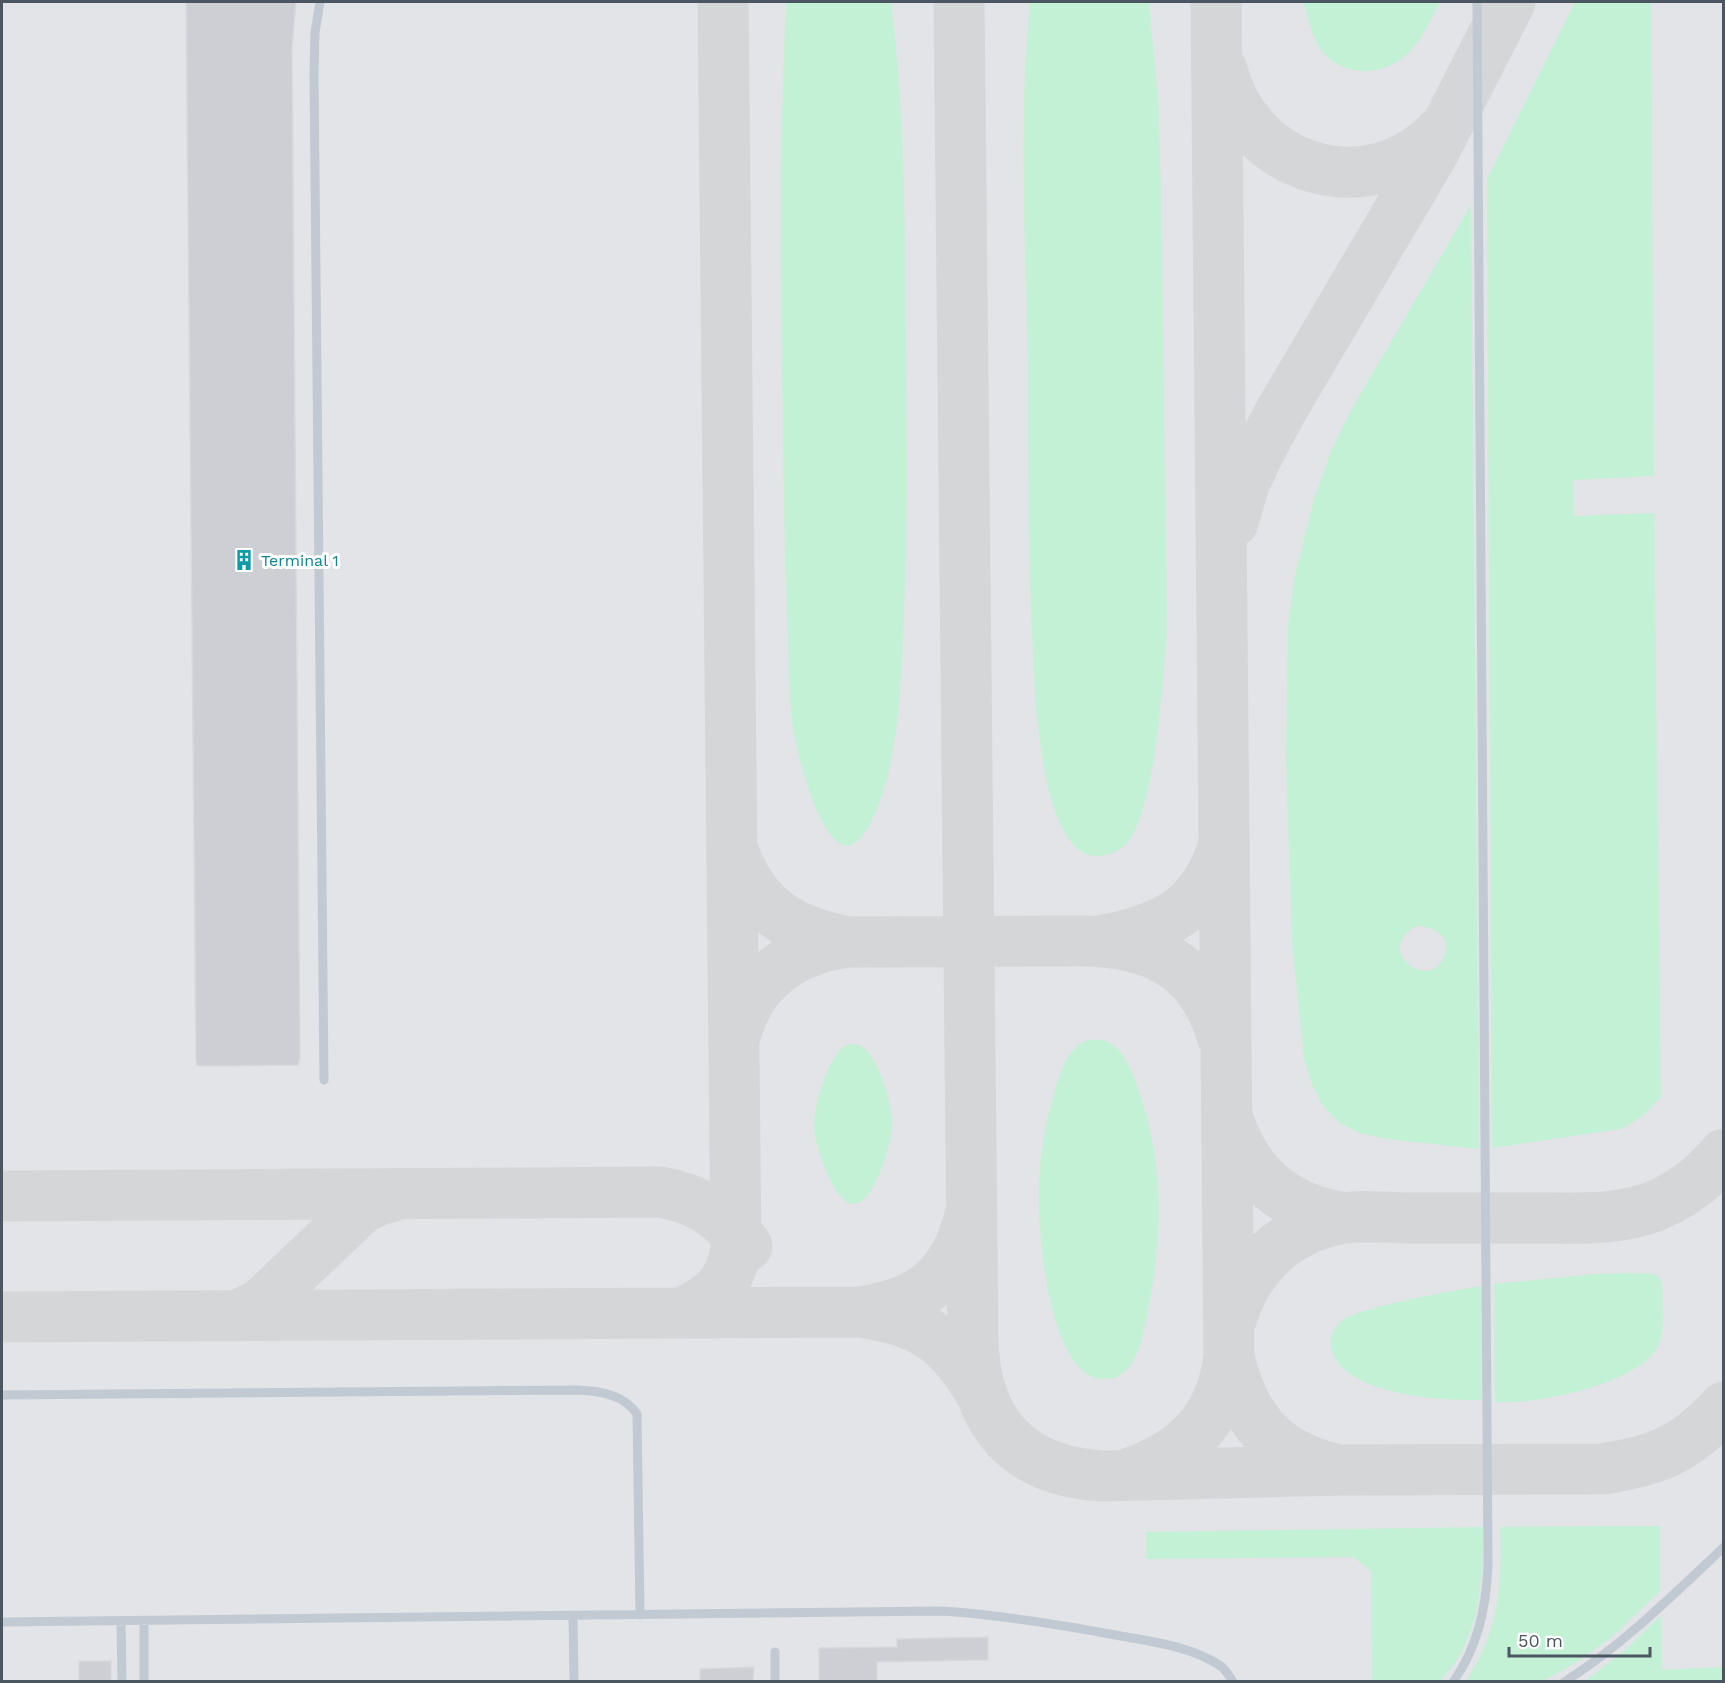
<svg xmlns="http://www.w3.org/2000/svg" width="1725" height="1683" font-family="'Work Sans',sans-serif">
<rect width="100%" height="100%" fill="#f5f3f3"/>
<path fill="#e2e4e7" d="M2 2H1723V1681L2 1682Z"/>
<path fill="#c3f1d5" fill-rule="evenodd" d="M787 2H891C907 130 905 261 906 390 907 465 907 540 904 615 902 666 900 720 889 770 885 788 870 839 851 845 821 855 796 748 793 728 788 691 789 653 787 615 784 532 783 448 782 365 781 272 779 180 783 88 784 59 784 30 787 2Z
M1030 2H1149L1158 99 1161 187 1167 628C1163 675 1156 812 1126 844 1117 853 1101 858 1089 855 1054 845 1043 766 1039 734 1034 700 1034 666 1032 632 1028 545 1028 458 1028 371 1026 248 1018 124 1030 2Z
M1303 2H1440C1432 17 1423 37 1411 50 1390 74 1352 79 1327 57 1313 45 1309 18 1303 2Z
M1575 2H1651L1654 476 1573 480 1574 516 1654 513 1661 1096C1649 1111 1638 1121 1620 1129L1492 1148 1487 179Z
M1471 205 1479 1149 1387 1139 1360 1133 1340 1123 1323 1106 1312 1085 1304 1058 1292 943 1286 757 1288 626 1294 579 1314 499 1331 451 1351 410ZM1416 926C1432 926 1450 934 1445 953 1434 996 1371 952 1416 926Z
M1089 1040C1097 1039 1105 1039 1111 1044 1124 1052 1132 1071 1137 1086 1164 1158 1163 1234 1148 1310 1143 1333 1138 1377 1107 1379 1047 1384 1037 1224 1039 1184 1040 1152 1046 1120 1055 1090 1061 1070 1068 1046 1089 1040Z
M849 1044C855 1044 861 1045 866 1050 879 1061 894 1110 892 1127 891 1144 874 1207 852 1204 834 1202 815 1146 814 1129 812 1111 830 1048 849 1044Z
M1635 1273 1653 1274 1660 1279 1662 1284C1662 1300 1666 1329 1659 1344 1642 1384 1535 1405 1495 1402L1494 1284 1595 1274Z
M1481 1286V1400C1443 1401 1345 1395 1332 1351 1329 1340 1332 1330 1340 1322 1354 1308 1457 1290 1481 1286Z
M1660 1526V1591L1613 1636 1577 1662 1543 1681H1466C1499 1631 1502 1586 1500 1527Z
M1483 1527C1483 1581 1480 1641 1440 1681H1372L1371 1571 1353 1557 1146 1559V1532Z
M1661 1615 1662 1670 1723 1667V1681H1585L1625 1650Z"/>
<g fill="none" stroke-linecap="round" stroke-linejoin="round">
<path stroke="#d5d6d8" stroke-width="51" d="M959 2 973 1340C975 1423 1018 1471 1102 1476L1344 1470 1602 1469C1657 1461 1686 1449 1724 1407
M1222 70C1247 171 1369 208 1441 131
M1233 522 1244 484 1258 454 1282 409 1433 153 1510 2
M733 850C752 908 791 932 849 942
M1104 940C1166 928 1203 910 1224 845
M735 1036C750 979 792 949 849 942L1078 941C1150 941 1201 963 1222 1036
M1228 1119C1246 1176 1287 1211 1347 1218
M2 1196 660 1192C701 1199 721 1215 747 1246
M859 1312C919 1304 954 1279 969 1219
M681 1313C713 1299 729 1286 736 1250L723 2
M232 1316 243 1313 262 1303 362 1208 377 1201 399 1194
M2 1317 859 1312C921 1320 949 1339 980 1392
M1231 1320C1246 1268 1284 1230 1338 1219 1360 1214 1387 1218 1410 1218 1451 1218 1492 1218 1533 1218 1573 1218 1618 1221 1655 1206 1682 1195 1706 1176 1724 1154
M1229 1357C1242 1415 1271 1454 1332 1468
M1131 1473C1189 1452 1221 1418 1229 1357L1216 2"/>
</g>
<path fill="#cdcfd5" stroke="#d7d9de" stroke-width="1.5" d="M186 2H296L292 48 300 1058 298 1065 204 1066 197 1065 196 1058Z
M988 1637V1660L877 1662V1682H819V1648L897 1647V1639Z
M79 1661H111V1682H79Z
M754 1667 753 1682H700V1669Z"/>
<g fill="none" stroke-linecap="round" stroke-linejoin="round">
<path stroke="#c1cad2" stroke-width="9" d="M320 2 315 32 314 74 324 1080
M2 1395 579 1390C601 1391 624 1395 637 1414L640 1615
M573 1616 574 1682
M121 1621 122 1682
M2 1622 942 1611C1003 1615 1062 1625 1121 1636 1154 1642 1194 1647 1222 1667 1226 1671 1230 1677 1233 1682
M775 1652V1682
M144 1682V1621
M1453 1682C1478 1647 1486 1608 1488 1566L1477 2
M1564 1682C1623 1645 1674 1594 1724 1547"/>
</g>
<defs>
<symbol id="building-bare" viewBox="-9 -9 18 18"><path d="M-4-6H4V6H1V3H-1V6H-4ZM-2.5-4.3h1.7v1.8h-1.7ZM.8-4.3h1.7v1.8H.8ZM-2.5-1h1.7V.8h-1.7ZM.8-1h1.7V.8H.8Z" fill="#0f9aa8" stroke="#fff" stroke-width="2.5" paint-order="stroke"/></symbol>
</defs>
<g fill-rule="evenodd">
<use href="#building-bare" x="229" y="545" width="30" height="30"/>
</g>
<g text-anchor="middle" stroke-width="6" stroke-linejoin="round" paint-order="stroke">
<g font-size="16" fill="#0d838f" stroke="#fff" text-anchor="start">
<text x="261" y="566">Terminal 1</text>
</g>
</g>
<rect width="1725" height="1683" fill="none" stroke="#4a5661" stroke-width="6"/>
<path d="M1509 1647v9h141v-9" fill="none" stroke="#4a5661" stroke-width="3"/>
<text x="1518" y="1647" font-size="18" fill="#4a5661" stroke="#ffffff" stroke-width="4.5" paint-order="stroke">50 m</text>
</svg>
